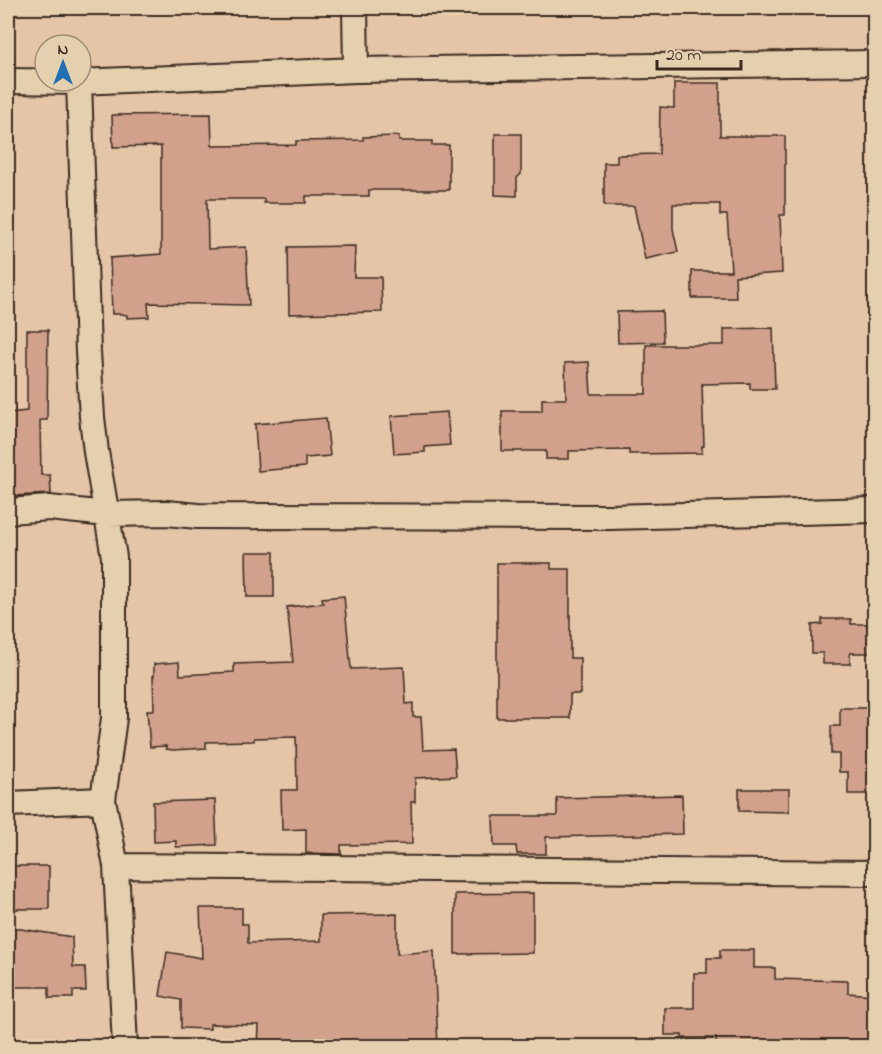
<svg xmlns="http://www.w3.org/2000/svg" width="882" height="1054" font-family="'Indie Flower',sans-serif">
<rect width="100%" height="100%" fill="#e4c5a7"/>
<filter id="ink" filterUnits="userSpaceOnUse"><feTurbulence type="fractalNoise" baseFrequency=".0167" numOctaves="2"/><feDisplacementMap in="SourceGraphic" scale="12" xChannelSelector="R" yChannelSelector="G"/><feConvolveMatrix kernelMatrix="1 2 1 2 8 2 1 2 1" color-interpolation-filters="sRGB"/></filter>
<g filter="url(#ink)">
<path fill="#d2a18b" stroke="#3b2a1e" stroke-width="1.5" d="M674 83H720V136H785V215H780L782 273 735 276 736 298H692V271H731L727 215H720V204H673V229L678 252 645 259 634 206H604V163H617V155L659 154 660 107 674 108Z
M211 114 212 146 296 145V141L363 140V137L399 136V141H432V145H449V190H369V196H306V203H264V199H207L208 249 246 247 249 305 148 303 149 317 127 318V315L122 314H112L110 258 161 254V146L113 147 112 115Z
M495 134H521V174L517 178V196L495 195Z
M355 246 354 277H381L382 312 289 314 288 247Z
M662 311 663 342 618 343 617 312Z
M773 328 775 389H750V383L702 384 704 446H702V453L629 454V450L569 451V459H546V451H502V411H542V399H566L565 363 589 362 591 394H646V345H724V329Z
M27 330H48L47 420H40L41 475H50L51 494 14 496 11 453 8 454V413L27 411Z
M447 412 450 445 425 447V452L394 454 391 416Z
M326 418 330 456 305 458V467L258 471 255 424Z
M246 552H274V597H247Z
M497 563H551V569H570V658H580V694H570V718H497Z
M344 596 351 669 404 667 406 704 413 703V717H421L423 750 454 749 456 776 415 778V802H411L412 844 341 845V854L306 853V829L282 830 281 790H297L296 737 254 738V741L206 742V748L173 750 166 749V746L150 747 147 710H154L153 676H154V664L179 662 180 675 234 672V664L293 662 287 607 323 603 322 598Z
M822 619H851V624H870V653H850V664H823V653H812V625L822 624Z
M840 708H874V794H848V772H839V754H831V726H840Z
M739 789H789V812L739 811Z
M682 795 683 834 546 837V854H517L516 846H494L493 816H557V798Z
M215 800 217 845 176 847V841L154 842 153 802Z
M8 866H49V909H8Z
M533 893V953L455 954V894Z
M200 908H242V924H248V943L321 941V915L397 914V954L434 951 438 1047H258L259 1025 210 1024V1029L181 1028V1000L160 996 167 952 202 958Z
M8 927 72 937 73 967H85L86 991H73V998H49V987H8Z
M720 950H754V968H775V979L848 981V993L874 995V1045L822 1042V1044L716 1047V1038H682V1035H665V1008H694V973H707V958H720Z"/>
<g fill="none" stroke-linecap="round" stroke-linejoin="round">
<defs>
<path id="minor" d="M355 8 356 70
M8 81 79 82 356 70 874 63
M79 82 88 352 92 417 96 452 114 557V718L103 800 116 866 125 1046
M8 511 49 508 107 514 167 513 198 516 610 517 874 510
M8 804 103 800
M116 866 874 873"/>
</defs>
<use href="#minor" stroke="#3b2a1e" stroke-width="28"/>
<use href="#minor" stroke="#e4cfae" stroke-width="24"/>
</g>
</g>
<rect width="882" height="1054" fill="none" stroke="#e4cfae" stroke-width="30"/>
<rect x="15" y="15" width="852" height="1024" fill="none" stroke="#3b2a1e" stroke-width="2" filter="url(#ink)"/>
<g transform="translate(63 63)"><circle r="28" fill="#e4cfae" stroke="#a08d74" stroke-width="1.5"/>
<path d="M0-4.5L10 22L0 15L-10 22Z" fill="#1f6fb2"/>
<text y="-9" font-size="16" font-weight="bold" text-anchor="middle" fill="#3b2a1e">N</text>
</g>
<path d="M657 60v9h84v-9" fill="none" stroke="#3b2a1e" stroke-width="3"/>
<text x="666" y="60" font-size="18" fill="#3b2a1e" stroke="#e4cfae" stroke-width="4.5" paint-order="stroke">20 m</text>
</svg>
